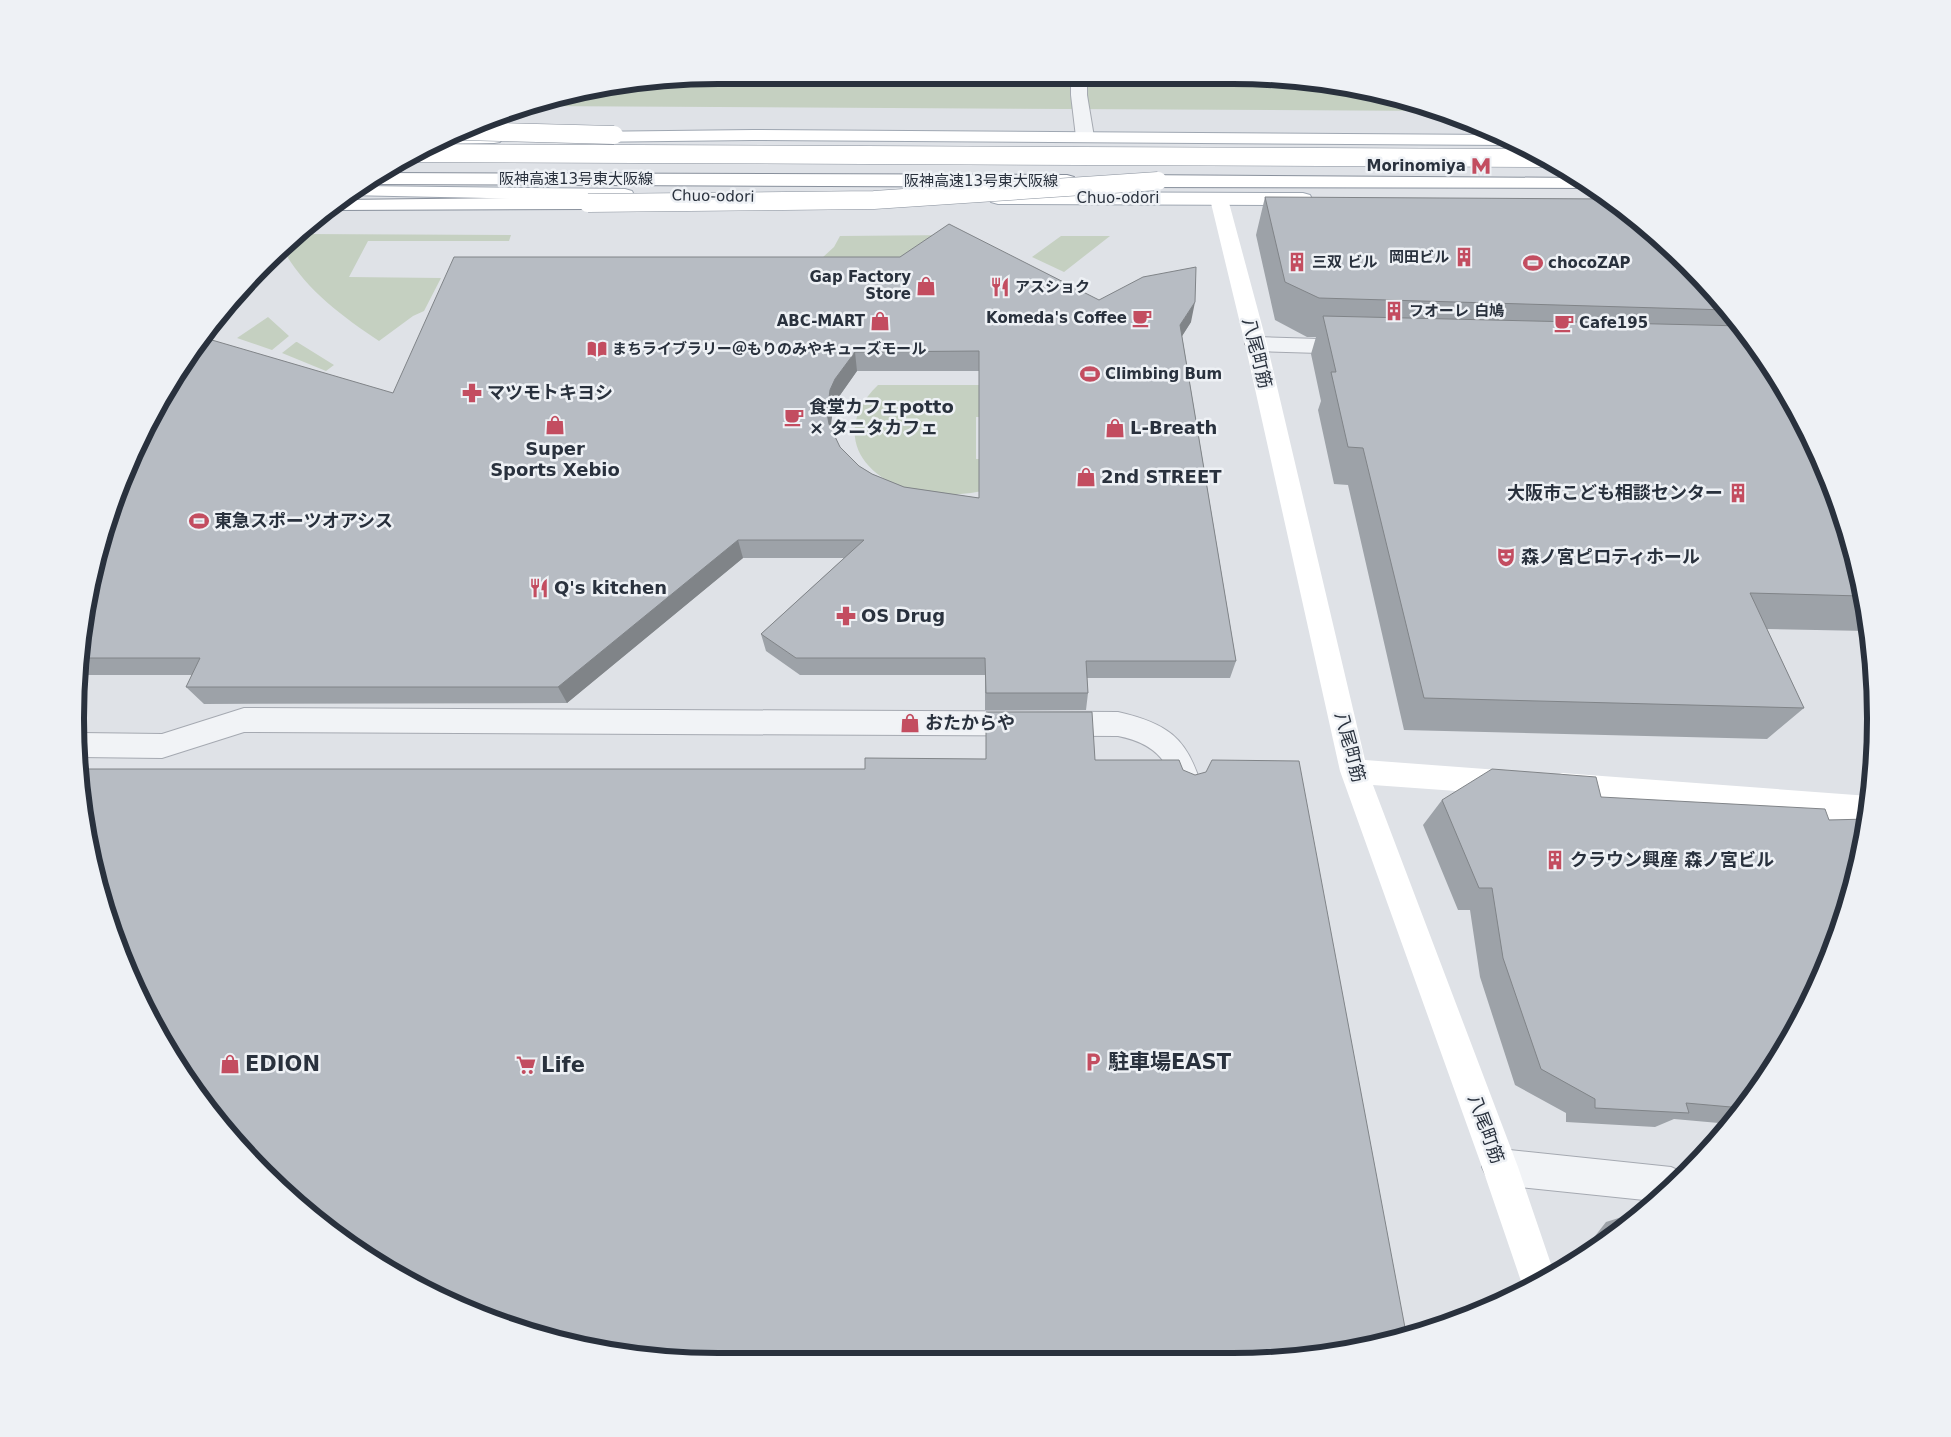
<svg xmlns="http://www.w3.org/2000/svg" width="1951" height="1437" font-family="'DejaVu Sans','Noto Sans JP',sans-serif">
<rect width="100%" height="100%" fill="#dfe2e7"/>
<path fill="#c5d0c1" d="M719 75H1233L1399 97 1439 111 529 106 552 97Z
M303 234 511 235 509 241H368L349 277 441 278 424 311 413 316 379 341C343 317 305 289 284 251Z
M956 235 897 275 822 258 834 247 840 236Z
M1061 236H1110L1064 272 1032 257Z
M268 317 289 336 272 350 237 338Z
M296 342H297L334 365 326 371 282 353Z
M878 385H989L1003 417H976V459H1005L991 489C965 496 935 496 908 489 855 473 835 426 878 385Z"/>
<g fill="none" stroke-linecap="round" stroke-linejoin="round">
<defs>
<path id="lane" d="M244 708 1118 712C1166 723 1187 737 1201 785L1197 794 1187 797 1177 794C1173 785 1171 776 1167 767 1157 748 1138 740 1118 736L244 732 162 758 80 757 81 733 162 734Z"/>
<path id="street" d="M1071 75H1087V95L1094 137 1091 141 1085 142 1079 141 1076 137 1071 95Z
M1256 337 1352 340 1360 342 1363 347 1360 352 1352 354 1256 351 1249 349 1245 344 1249 339Z
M1500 1149 1671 1167 1684 1173 1654 1201 1500 1185 1488 1179 1482 1167 1488 1155Z"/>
<path id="primary" d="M753 130 1499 135 1515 143 1508 145 753 140 584 142 578 141 575 137 578 133 584 132Z
M455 133H494L500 134 503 138 500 142 494 143 440 144 433 142Z
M359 186 625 189 632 191 634 195 632 199 625 201 347 195Z
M998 192 1303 193 1310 195 1312 199 1310 203 1303 205 998 204 991 202 989 198 991 194Z"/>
<path id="highway" d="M380 173 1067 175 1074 177 1076 181 1074 185 1067 187 371 184 364 182Z
M1130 175 1581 178 1596 188 1130 187 1123 185 1121 181 1123 177Z
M588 197 595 199 597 203 595 207 588 209 330 210 342 200Z"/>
</defs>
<use href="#lane" stroke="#a5a9b1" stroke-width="2"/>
<use href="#street" stroke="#a5a9b1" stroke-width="2"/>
<use href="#primary" stroke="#9fa7b2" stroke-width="2"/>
<use href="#highway" stroke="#88909c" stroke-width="2"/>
<use href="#lane" fill="#f1f3f6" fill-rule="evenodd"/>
<use href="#street" fill="#f1f3f6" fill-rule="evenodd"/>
<path fill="#fff" fill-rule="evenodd" d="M1219 193 1226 195 1228 199 1267 344 1365 760 1512 771 1522 774 1526 783 1522 792 1512 795 1373 785 1518 1167 1553 1270 1523 1287 1482 1167 1340 771 1245 344 1210 199 1212 195Z
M1562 773 1869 796 1871 802 1866 822 1562 799 1552 795 1548 786 1552 777Z"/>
<use href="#primary" fill="#fff" fill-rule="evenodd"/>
<use href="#highway" fill="#fff" fill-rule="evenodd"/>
<defs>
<path id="highway-bridge" d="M460 131 614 135
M414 153 1542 158
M588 203 874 200 1158 181"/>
</defs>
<use href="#highway-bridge" stroke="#88909c" stroke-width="19" stroke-linecap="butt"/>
<use href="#highway-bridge" stroke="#fff" stroke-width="18"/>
</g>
<path fill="#9da2a8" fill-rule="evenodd" d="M1265 197 1657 235 1743 327 1854 552 1867 631 1767 629 1804 708 1767 739 1404 730 1348 485 1334 484 1318 410 1321 401 1311 354 1316 337H1307L1275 320 1256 235Z
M1099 300 1191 322 1182 336 1236 661 1230 678H1087L1088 693 1086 710H985V675H800L766 651 761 634 844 558H743L567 703 204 704 186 687 192 675H81V634L393 393ZM857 371H979V498L904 487 872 474 859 466 840 447 830 427 833 409 838 398Z
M1601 797 1790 1040 1730 1124 1674 1119 1655 1127 1566 1122V1113L1515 1085 1480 977 1470 910H1458L1423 825 1442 800Z
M1644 1210 1624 1229 1581 1254 1606 1222Z"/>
<path fill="#808488" d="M1195 302 1191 322 1177 344 1180 325Z
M855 352 857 371 838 398 833 409 830 432 827 413 830 390 835 379Z
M738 540 743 558 567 703 558 687Z"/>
<path fill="#b7bcc3" stroke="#808488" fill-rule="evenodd" d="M1265 197 1611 199 1657 235 1728 310 1319 298 1285 282Z
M949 224 1099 300 1143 277 1196 267 1195 302 1180 325 1236 661H1086L1088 693H986L985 658H796L761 634 864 540H738L558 687H186L200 658H81V634L109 512 141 434 205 338 393 393 454 257H900ZM979 351V498L904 487 872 474 859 466 840 447 829 424 827 413 830 390 835 379 855 352Z
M1323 316 1743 326 1810 434 1854 552 1861 596 1750 593 1804 708 1424 698 1363 448 1348 447 1331 372H1336Z
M986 712H1092L1095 760H1179L1183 770 1195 775 1206 772 1212 760 1299 761 1406 1333 1317 1356 676 1361 552 1340 434 1296 327 1229 208 1110 124 964 80 802V770L81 769H865V758L986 759Z
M1492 769 1596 777 1601 797 1825 809 1829 820 1867 819 1842 925 1790 1040 1742 1108 1686 1103 1689 1113 1595 1108V1099L1541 1069 1503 958 1492 888H1479L1442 800Z"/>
<defs>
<symbol id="metro-bare" viewBox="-9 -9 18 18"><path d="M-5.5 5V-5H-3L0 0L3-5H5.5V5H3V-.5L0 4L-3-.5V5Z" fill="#c34d60" stroke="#eef1f5" stroke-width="2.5" paint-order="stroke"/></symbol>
<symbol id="building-bare" viewBox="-9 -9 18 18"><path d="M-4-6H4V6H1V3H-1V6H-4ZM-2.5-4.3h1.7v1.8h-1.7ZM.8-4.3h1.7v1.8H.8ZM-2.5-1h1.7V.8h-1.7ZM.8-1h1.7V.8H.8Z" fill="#c34d60" stroke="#eef1f5" stroke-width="2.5" paint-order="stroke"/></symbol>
<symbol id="stadium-bare" viewBox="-9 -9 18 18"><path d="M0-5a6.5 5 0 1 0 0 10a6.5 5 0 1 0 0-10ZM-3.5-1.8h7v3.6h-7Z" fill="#c34d60" stroke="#eef1f5" stroke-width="2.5" paint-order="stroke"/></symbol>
<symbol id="shop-bare" viewBox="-9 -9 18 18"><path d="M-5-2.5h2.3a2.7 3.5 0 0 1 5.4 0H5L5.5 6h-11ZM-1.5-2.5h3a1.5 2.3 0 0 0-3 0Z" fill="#c34d60" stroke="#eef1f5" stroke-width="2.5" paint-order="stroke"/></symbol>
<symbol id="restaurant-bare" viewBox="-9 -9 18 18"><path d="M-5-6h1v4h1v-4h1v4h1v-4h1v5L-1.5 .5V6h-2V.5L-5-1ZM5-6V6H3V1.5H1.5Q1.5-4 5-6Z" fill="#c34d60" stroke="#eef1f5" stroke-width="2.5" paint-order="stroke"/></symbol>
<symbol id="cafe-bare" viewBox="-9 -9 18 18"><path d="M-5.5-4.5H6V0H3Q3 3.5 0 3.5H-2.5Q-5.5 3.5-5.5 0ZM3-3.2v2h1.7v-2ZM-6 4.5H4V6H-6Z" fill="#c34d60" stroke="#eef1f5" stroke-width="2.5" paint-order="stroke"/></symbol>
<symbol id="library-bare" viewBox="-9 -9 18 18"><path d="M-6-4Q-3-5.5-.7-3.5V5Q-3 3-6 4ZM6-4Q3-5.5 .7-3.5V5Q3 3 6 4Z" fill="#c34d60" stroke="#eef1f5" stroke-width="2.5" paint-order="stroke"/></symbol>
<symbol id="pharmacy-bare" viewBox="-9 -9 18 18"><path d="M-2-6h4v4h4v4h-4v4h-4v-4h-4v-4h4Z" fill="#c34d60" stroke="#eef1f5" stroke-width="2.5" paint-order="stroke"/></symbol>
<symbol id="theatre-bare" viewBox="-9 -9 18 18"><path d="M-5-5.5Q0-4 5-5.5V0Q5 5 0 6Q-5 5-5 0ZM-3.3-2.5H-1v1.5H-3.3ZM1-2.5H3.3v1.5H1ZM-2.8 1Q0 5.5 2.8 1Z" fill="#c34d60" stroke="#eef1f5" stroke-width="2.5" paint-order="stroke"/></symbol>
<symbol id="parking-bare" viewBox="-9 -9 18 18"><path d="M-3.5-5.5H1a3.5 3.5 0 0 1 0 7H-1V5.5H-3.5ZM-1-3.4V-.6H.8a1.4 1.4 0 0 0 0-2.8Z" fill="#c34d60" stroke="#eef1f5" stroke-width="2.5" paint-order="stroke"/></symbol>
<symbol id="supermarket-bare" viewBox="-9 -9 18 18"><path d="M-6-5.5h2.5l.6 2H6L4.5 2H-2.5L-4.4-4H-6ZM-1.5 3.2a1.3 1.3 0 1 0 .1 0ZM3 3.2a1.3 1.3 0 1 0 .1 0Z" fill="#c34d60" stroke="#eef1f5" stroke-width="2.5" paint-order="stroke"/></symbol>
</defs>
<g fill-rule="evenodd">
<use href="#metro-bare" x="1467" y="152" width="28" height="28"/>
<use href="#building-bare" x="1450" y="243" width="28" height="28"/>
<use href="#building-bare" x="1283" y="248" width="28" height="28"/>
<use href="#stadium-bare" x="1519" y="249" width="28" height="28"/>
<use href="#shop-bare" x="912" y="272" width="28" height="28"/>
<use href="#restaurant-bare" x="986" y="273" width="28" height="28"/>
<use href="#building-bare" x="1380" y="297" width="28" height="28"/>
<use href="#cafe-bare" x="1128" y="304" width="28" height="28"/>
<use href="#shop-bare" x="866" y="307" width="28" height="28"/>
<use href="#cafe-bare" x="1550" y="309" width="28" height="28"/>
<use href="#library-bare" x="583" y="335" width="28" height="28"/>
<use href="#stadium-bare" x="1076" y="360" width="28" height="28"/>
<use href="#pharmacy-bare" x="458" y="379" width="28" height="28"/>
<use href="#cafe-bare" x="780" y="403" width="28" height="28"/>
<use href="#shop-bare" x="541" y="411" width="28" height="28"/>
<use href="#shop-bare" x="1101" y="414" width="28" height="28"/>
<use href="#shop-bare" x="1072" y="463" width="28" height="28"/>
<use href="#building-bare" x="1724" y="479" width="28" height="28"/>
<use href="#stadium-bare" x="185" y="507" width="28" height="28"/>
<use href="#theatre-bare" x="1492" y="543" width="28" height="28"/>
<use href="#restaurant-bare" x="525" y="574" width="28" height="28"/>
<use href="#pharmacy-bare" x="832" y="602" width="28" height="28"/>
<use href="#shop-bare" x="896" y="709" width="28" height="28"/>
<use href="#building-bare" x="1541" y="846" width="28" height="28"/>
<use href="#parking-bare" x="1079" y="1048" width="28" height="28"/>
<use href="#shop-bare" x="216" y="1050" width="28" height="28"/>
<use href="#supermarket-bare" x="512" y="1051" width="28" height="28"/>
</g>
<g text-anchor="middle" stroke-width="5" stroke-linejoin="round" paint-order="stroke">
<g font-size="15" font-weight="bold" fill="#29313d" stroke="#eef1f5" text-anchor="start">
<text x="1466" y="171" text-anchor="end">Morinomiya</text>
<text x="1449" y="262" text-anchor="end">岡田ビル</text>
<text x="1312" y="267">三双 ビル</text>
<text x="1548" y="268">chocoZAP</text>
<text x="911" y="282" text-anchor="end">Gap Factory<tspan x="911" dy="17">Store</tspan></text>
<text x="1015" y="292">アスショク</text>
<text x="1409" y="316">フオーレ 白鳩</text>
<text x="1127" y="323" text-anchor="end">Komeda's Coffee</text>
<text x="865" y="326" text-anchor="end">ABC-MART</text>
<text x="1579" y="328">Cafe195</text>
<text x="612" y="354">まちライブラリー＠もりのみやキューズモール</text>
<text x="1105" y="379">Climbing Bum</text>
</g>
<g font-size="15" fill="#29313d" stroke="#eef1f5">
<text x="576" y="184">阪神高速13号東大阪線</text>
<text x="981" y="186">阪神高速13号東大阪線</text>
<text transform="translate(713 196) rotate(1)" y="5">Chuo-odori</text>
<text x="1118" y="203">Chuo-odori</text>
</g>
<g font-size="18" fill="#29313d" stroke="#eef1f5">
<text transform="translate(1257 353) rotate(76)" y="6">八尾町筋</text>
<text transform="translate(1350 747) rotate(75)" y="6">八尾町筋</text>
<text transform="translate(1486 1129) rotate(70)" y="6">八尾町筋</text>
</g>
<g font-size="18" font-weight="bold" fill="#29313d" stroke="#eef1f5" text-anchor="start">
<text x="487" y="399">マツモトキヨシ</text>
<text x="809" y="413">食堂カフェpotto<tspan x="809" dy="21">× タニタカフェ</tspan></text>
<text x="1130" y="434">L-Breath</text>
<text x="555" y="455" text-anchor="middle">Super<tspan x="555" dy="21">Sports Xebio</tspan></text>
<text x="1101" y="483">2nd STREET</text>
<text x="1723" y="499" text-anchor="end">大阪市こども相談センター</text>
<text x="214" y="527">東急スポーツオアシス</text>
<text x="1521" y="563">森ノ宮ピロティホール</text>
<text x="554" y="594">Q's kitchen</text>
<text x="861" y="622">OS Drug</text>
<text x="925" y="729">おたからや</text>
<text x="1570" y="866">クラウン興産 森ノ宮ビル</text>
</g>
<g font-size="21" font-weight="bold" fill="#29313d" stroke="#eef1f5" text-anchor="start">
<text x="1108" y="1069">駐車場EAST</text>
<text x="245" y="1071">EDION</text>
<text x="541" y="1072">Life</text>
</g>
</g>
<path d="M0 0H1951V1437H0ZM718 84H1233A634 634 0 0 1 1867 718V719A634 634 0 0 1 1233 1353H718A634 634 0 0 1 84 719V718A634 634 0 0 1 718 84Z" fill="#eef1f5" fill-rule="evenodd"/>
<path fill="none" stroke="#29313d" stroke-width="6" d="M718 84H1233A634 634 0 0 1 1867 718V719A634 634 0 0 1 1233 1353H718A634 634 0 0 1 84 719V718A634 634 0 0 1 718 84Z"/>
</svg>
